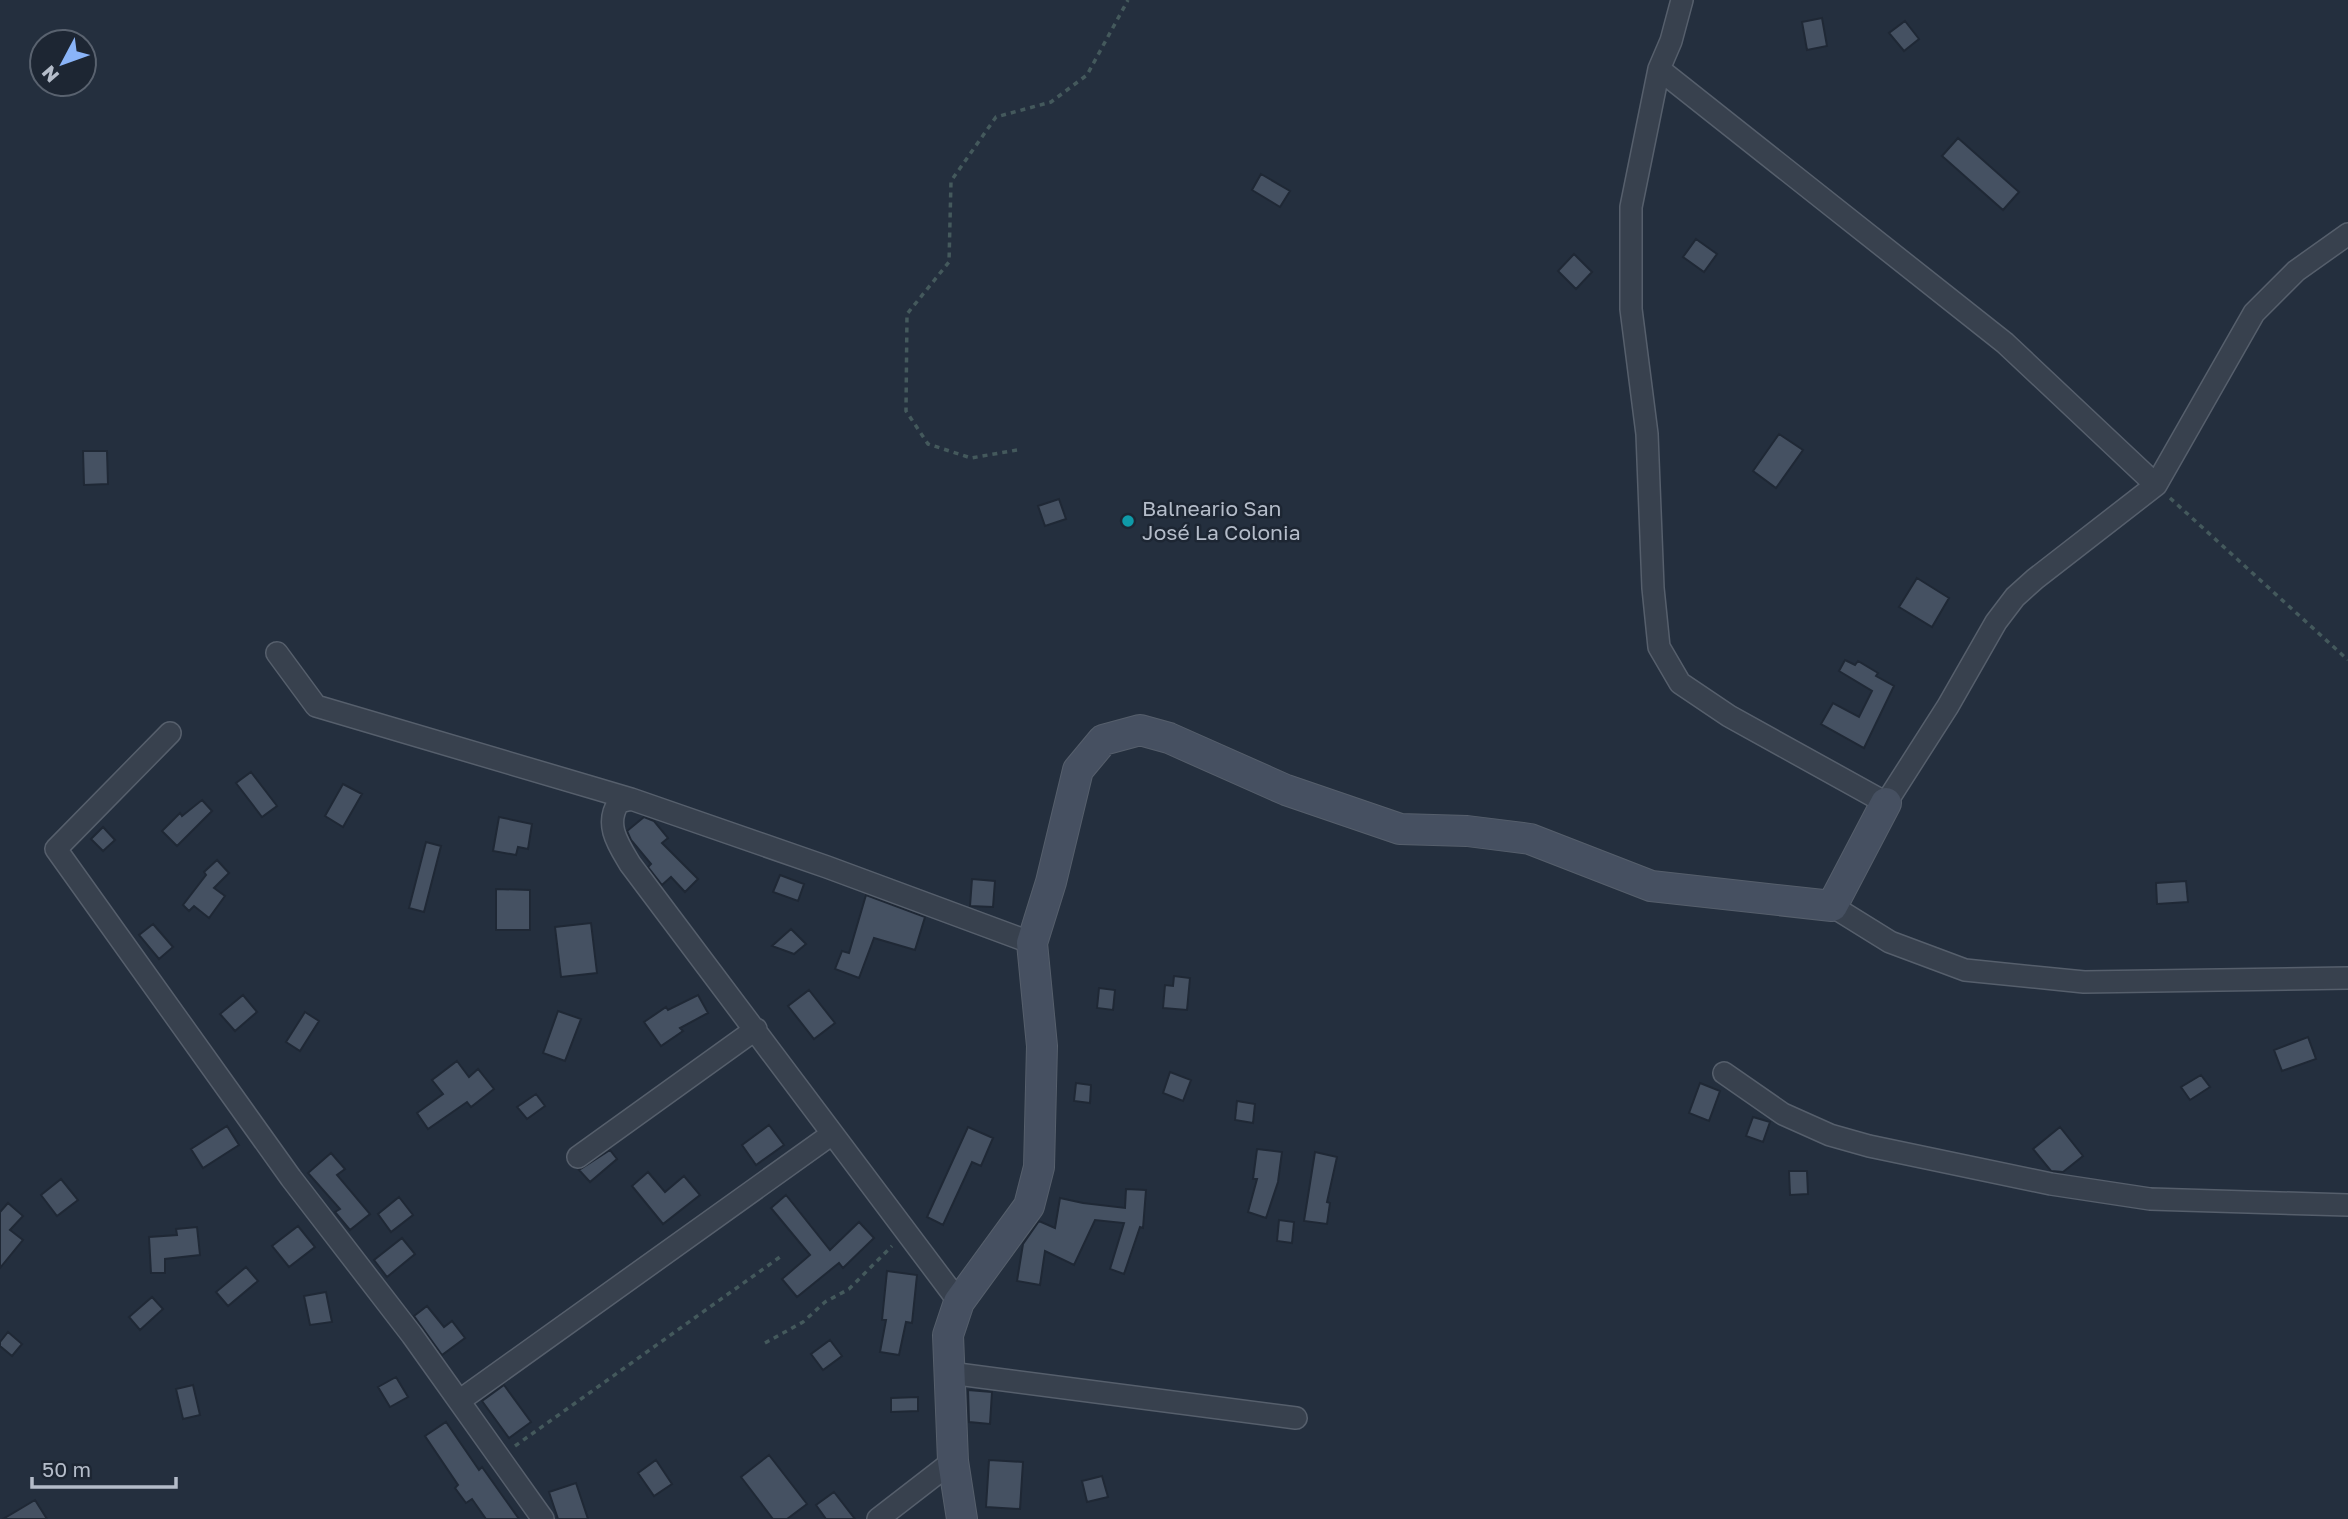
<svg xmlns="http://www.w3.org/2000/svg" width="2348" height="1519" font-family="'Golos Text',sans-serif">
<rect width="100%" height="100%" fill="#242f3e"/>
<path fill="#455162" stroke="#1f2835" stroke-width="2" d="M1822 18 1827 46 1807 50 1802 22Z
M1905 21 1919 39 1904 51 1889 33Z
M1958 138 2019 192 2003 210 1942 156Z
M1261 174 1290 191 1280 207 1252 190Z
M1696 239 1717 254 1704 272 1683 257Z
M1574 254 1592 272 1576 289 1558 271Z
M1779 434 1803 450 1776 488 1753 471Z
M83 451H107L108 484 84 485Z
M1059 499 1066 519 1045 526 1038 506Z
M1917 578 1949 598 1932 627 1899 607Z
M1845 660 1855 665 1858 661 1878 673 1876 676 1894 686 1864 748 1821 724 1833 703 1859 717 1872 691 1839 671Z
M251 772 277 806 262 817 236 783Z
M343 784 362 794 343 827 325 816Z
M202 800 212 811 177 846 162 831 180 813 182 816Z
M499 817 532 824 528 849 518 847 516 855 493 851Z
M644 817 654 821 668 838 662 843 698 879 685 892 671 877 662 885 648 867 651 864 631 840 627 831Z
M103 827 115 840 103 851 91 839Z
M426 842 441 846 424 912 409 908Z
M217 860 229 873 214 888 225 896 209 918 194 906 189 911 183 905 206 875 204 872Z
M780 875 804 884 798 901 773 892Z
M972 879 995 881 993 907 970 906Z
M2186 881 2188 902 2157 904 2156 883Z
M496 889 530 890V930H496Z
M866 895 925 917 915 950 874 938 859 978 835 969 842 951 849 953Z
M591 923 597 973 561 977 555 927Z
M153 924 173 947 159 959 139 935Z
M791 929 806 944 794 954 772 946Z
M1174 976 1190 978 1187 1010 1163 1008 1165 985 1173 986Z
M1099 988 1115 990 1113 1010 1097 1008Z
M809 990 835 1023 814 1039 788 1006Z
M243 995 257 1012 235 1031 220 1014Z
M698 995 708 1013 680 1028 683 1031 661 1046 644 1022 666 1007 668 1010Z
M558 1011 581 1019 565 1061 543 1053Z
M305 1012 319 1021 300 1051 286 1042Z
M2308 1037 2316 1059 2282 1071 2274 1050Z
M457 1061 469 1077 478 1069 494 1089 471 1107 467 1102 428 1129 417 1113 443 1094 432 1080Z
M1170 1072 1191 1080 1183 1101 1163 1093Z
M2201 1075 2210 1087 2190 1100 2181 1087Z
M1076 1083 1091 1085 1090 1103 1074 1101Z
M1700 1083 1720 1091 1709 1121 1689 1113Z
M536 1094 545 1106 527 1119 517 1107Z
M1237 1101 1255 1104 1253 1123 1235 1120Z
M1753 1117 1770 1122 1763 1142 1746 1136Z
M769 1125 784 1145 756 1165 742 1145Z
M227 1126 239 1145 203 1168 191 1149Z
M968 1127 993 1138 981 1166 972 1162 943 1225 927 1217Z
M2060 1127 2083 1156 2063 1172 2051 1171 2033 1149Z
M1257 1149 1282 1152 1278 1182 1266 1218 1248 1212 1257 1179H1253Z
M610 1150 617 1159 590 1182 579 1170Z
M1315 1152 1337 1157 1327 1202 1330 1203 1327 1224 1304 1221Z
M331 1153 345 1169 337 1175 370 1214 350 1230 335 1212 340 1209 308 1173Z
M1789 1171H1807L1808 1194 1790 1195Z
M648 1172 665 1192 684 1176 700 1195 663 1224 632 1186Z
M61 1179 78 1200 57 1216 41 1195Z
M1126 1189 1146 1190 1143 1228 1140 1227 1124 1274 1110 1269 1124 1223 1095 1220 1074 1265 1045 1251 1040 1285 1017 1281 1023 1244 1039 1221 1055 1228 1060 1198 1083 1203 1125 1208Z
M786 1195 830 1250 859 1222 874 1238 843 1268 839 1263 797 1297 782 1279 810 1255 771 1208Z
M399 1197 413 1215 391 1232 378 1214Z
M8 1203 23 1216 10 1230 23 1240 0 1268V1212Z
M1279 1220 1294 1222 1292 1243 1277 1241Z
M298 1226 315 1247 289 1267 272 1246Z
M197 1227 200 1255 165 1259V1273H151L149 1237 177 1235 176 1229Z
M402 1238 415 1254 387 1277 374 1260Z
M246 1267 258 1281 228 1306 216 1292Z
M887 1271 917 1275 912 1323 906 1322 899 1355 880 1352 886 1320H882Z
M326 1292 332 1322 310 1325 304 1296Z
M152 1297 163 1309 140 1330 129 1317Z
M427 1306 444 1327 452 1321 465 1338 442 1355 414 1316Z
M8 1332 22 1344 12 1356 0 1346V1342Z
M830 1340 842 1356 823 1370 811 1354Z
M396 1377 408 1397 390 1407 378 1387Z
M193 1385 200 1415 183 1419 176 1389Z
M504 1385 531 1422 509 1438 482 1401Z
M968 1390 992 1392 990 1424 969 1422Z
M918 1397V1411L891 1412V1398Z
M446 1422 479 1470 482 1467 519 1519H486L472 1499 466 1503 455 1488 458 1485 425 1436Z
M769 1455 807 1504 787 1519H773L741 1477Z
M656 1460 672 1484 654 1496 638 1473Z
M989 1460 1023 1462 1020 1509 986 1507Z
M1102 1476 1108 1497 1087 1502 1082 1481Z
M576 1483 588 1519H558L549 1492Z
M834 1492 855 1519H826L816 1505Z
M35 1500 47 1519H3Z"/>
<g fill="none" stroke-linecap="round" stroke-linejoin="round">
<defs>
<path id="street" d="M1682 0 1671 41 1659 69 1631 207V309L1647 434 1653 588 1659 647 1680 683 1729 716 1886 803 1948 706 1996 622 2015 597 2035 579 2156 485 2254 313 2296 271 2348 234
M1659 69 2005 343 2156 485
M277 653 316 706 631 799 827 867 1032 943
M170 733 56 849 291 1178 412 1335 543 1519
M631 799 619 802C604 824 618 844 630 864L959 1302
M1832 906 1890 942 1965 970 2084 982 2348 978
M1724 1073 1783 1114 1830 1135 1869 1146 2051 1184 2150 1199 2348 1205
M578 1157 756 1029
M950 1373 1296 1418
M459 1401 832 1134
M878 1519 953 1461"/>
<path id="secondary" d="M962 1519 953 1461 948 1335 959 1302 1029 1206 1039 1167 1042 1046 1032 943 1051 882 1078 770 1103 740 1140 730 1169 738 1286 790 1400 829 1467 831 1530 839 1651 886 1832 906 1886 803"/>
</defs>
<use href="#street" stroke="#565f6c" stroke-width="24"/>
<use href="#secondary" stroke="#565f6c" stroke-width="32"/>
<path stroke="#44595c" stroke-width="3.5" stroke-dasharray="5 5" stroke-linecap="butt" d="M1017 450 971 458 928 444 906 411 907 314 949 262 951 181 996 117 1051 102 1087 75 1128 0
M2170 498 2348 660
M765 1343 803 1322 825 1302 849 1289 892 1246
M515 1446 780 1257"/>
<use href="#street" stroke="#38414e" stroke-width="21"/>
<use href="#secondary" stroke="#465061" stroke-width="30"/>
</g>
<circle fill="#0f9aa8" stroke="#1d2633" stroke-width="2.5" cx="1128" cy="521" r="7"/>
<g text-anchor="middle" stroke-width="5" stroke-linejoin="round" paint-order="stroke">
<g font-size="21" fill="#b4bcc9" stroke="#1d2633" text-anchor="start">
<text x="1142" y="516">Balneario San<tspan x="1142" dy="24">José La Colonia</tspan></text>
</g>
</g>
<g transform="translate(63 63) rotate(229)"><circle r="33" fill="#1d2633" stroke="#59626f" stroke-width="2"/>
<path d="M0-5L12 26L0 18L-12 26Z" fill="#8ab4f8"/>
<text y="-10" font-size="19" font-weight="bold" text-anchor="middle" fill="#b4bcc9">N</text>
</g>
<path d="M32 1477v10h144v-10" fill="none" stroke="#b4bcc9" stroke-width="3.5"/>
<text x="42" y="1477" font-size="21" fill="#b4bcc9" stroke="#1d2633" stroke-width="5" paint-order="stroke">50 m</text>
</svg>
